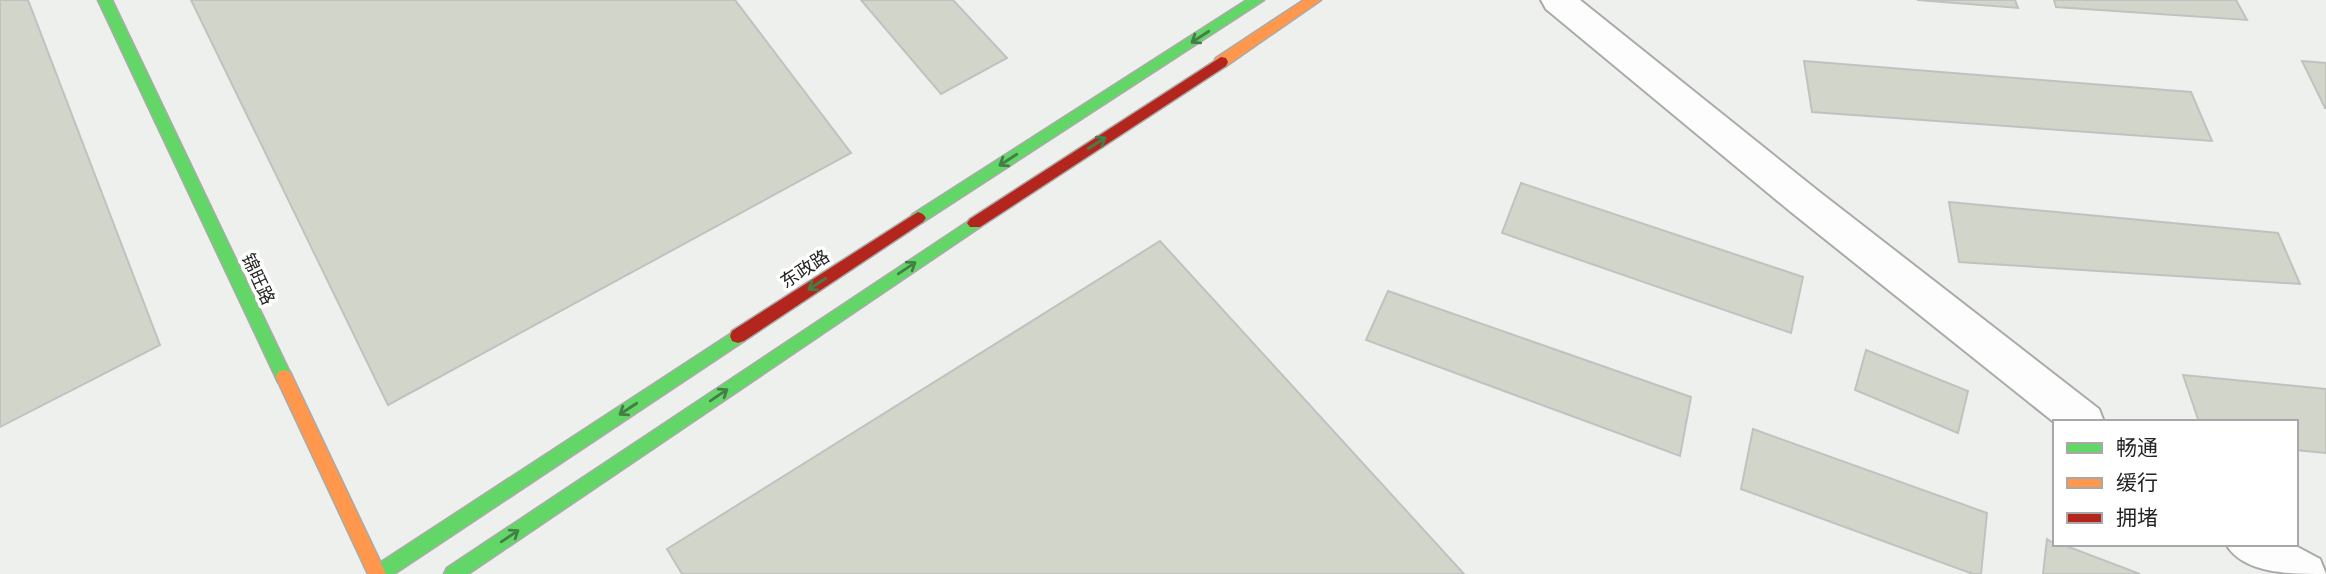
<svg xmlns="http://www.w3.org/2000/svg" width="2326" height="574" font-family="Ubuntu,'Noto Sans SC',sans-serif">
<rect width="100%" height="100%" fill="#eef0ed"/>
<path fill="#d2d5ca" stroke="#c1c2c0" stroke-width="2" d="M0 0H28L160 345 0 427Z
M191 0H735L851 153 388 405Z
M861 0H953L1007 58 941 94Z
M1917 0H2015L2018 8Z
M2054 0H2236L2247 20 2056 7Z
M1804 61 2191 92 2212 141 1812 112Z
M2302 61 2326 63V108H2325Z
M1521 183 1803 277 1791 333 1502 233Z
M1949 202 2278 233 2300 284 1959 262Z
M1160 241 1464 574H682L667 549Z
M1388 291 1691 397 1680 456 1366 340Z
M1866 350 1968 391 1958 433 1855 390Z
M2183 375 2326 389V453L2296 450V422H2199Z
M1753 429 1987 513 1981 574H1973L1741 489Z
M2047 539 2055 544H2061L2140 574H2043Z"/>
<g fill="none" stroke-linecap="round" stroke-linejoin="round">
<defs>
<path id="street" d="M1541 0H1580L1817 190 2099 409 2104 422 2055 423 1791 212 1546 9Z
M2226 544H2292L2320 559 2326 574C2290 574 2243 574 2226 544Z"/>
<path id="fast" d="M98 0H112L292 377 290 382 284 384 278 382Z
M1247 0H1264L923 222H913L910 218 913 214Z
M975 217 980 219 983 223 980 227 468 574H444L447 568Z
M738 329 744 331 746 336 744 341 394 574H369L372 568Z"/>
<path id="slow" d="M1304 0H1321L1226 66H1216L1214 62 1216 58Z
M284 370 290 372 386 574H368L276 377 278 372Z"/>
<path id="jam" d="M1221 57 1226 58 1228 62 1226 66 980 227H970L967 223 970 219Z
M918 212 923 214 926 218 923 222 744 341 738 343 732 341 730 336 732 331Z"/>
</defs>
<use href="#street" stroke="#aaaba9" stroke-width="4"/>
<use href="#fast" stroke="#aaaba9" stroke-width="3"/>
<use href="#slow" stroke="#aaaba9" stroke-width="3"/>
<use href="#jam" stroke="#aaaba9" stroke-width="3"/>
<use href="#street" fill="#fcfdfc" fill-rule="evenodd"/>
<use href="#fast" fill="#63d668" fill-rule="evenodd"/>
<use href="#slow" fill="#ff974d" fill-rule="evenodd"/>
<use href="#jam" fill="#b3261e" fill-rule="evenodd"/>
</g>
<defs><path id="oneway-shaft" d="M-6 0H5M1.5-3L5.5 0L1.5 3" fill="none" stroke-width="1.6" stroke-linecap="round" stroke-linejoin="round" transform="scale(1.75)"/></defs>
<g stroke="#447e46">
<use href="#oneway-shaft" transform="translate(1200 37) rotate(147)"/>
<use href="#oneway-shaft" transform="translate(1097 143) rotate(-33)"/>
<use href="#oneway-shaft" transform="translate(1008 160) rotate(147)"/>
<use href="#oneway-shaft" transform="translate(907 268) rotate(-34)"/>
<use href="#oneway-shaft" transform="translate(817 284) rotate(147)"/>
<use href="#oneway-shaft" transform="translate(719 395) rotate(-34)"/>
<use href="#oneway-shaft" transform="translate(628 409) rotate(147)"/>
<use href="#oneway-shaft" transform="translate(510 536) rotate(-34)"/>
</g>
<g text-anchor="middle" stroke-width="7" stroke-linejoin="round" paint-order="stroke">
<g font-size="18" fill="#242523" stroke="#fff">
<text transform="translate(805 269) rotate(-33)" y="6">东政路</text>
<text transform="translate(258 279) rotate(65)" y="6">锦旺路</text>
</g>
</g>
<rect x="2053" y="420" width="245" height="126" fill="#ffffff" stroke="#a7a8a7" stroke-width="2"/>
<rect x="2067" y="443" width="35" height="10" fill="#63d668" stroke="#a7a8a7" stroke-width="2"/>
<text x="2116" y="455" font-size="21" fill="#242523">畅通</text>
<rect x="2067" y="478" width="35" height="10" fill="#ff974d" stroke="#a7a8a7" stroke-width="2"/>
<text x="2116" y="490" font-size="21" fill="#242523">缓行</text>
<rect x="2067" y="513" width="35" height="10" fill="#b3261e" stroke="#a7a8a7" stroke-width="2"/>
<text x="2116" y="525" font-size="21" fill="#242523">拥堵</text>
</svg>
